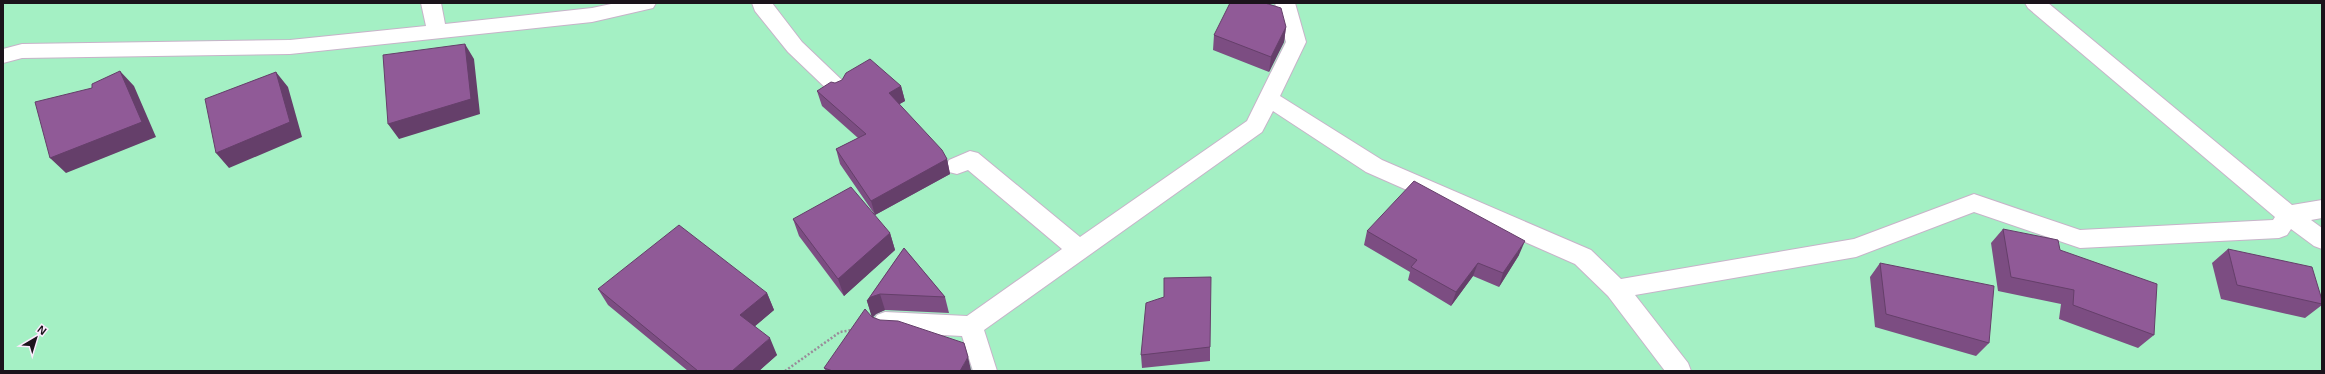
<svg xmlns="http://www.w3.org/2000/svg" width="2325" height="374" font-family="Arial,sans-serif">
<rect width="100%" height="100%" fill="#fbeafd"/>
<path fill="#a4f0c4" d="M3 3H2322V371H3Z"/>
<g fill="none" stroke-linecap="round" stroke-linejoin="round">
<defs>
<path id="minor" d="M421 3H441L445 24 592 8 616 3H656L653 8 592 22 290 54 22 58 3 63V49L22 44 290 40 426 26Z
M752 3H772L802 42 846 84 849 89 846 94 839 97 832 94 788 52 755 11Z
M1275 3H1295L1306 42 1280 96 1382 160 1591 250 1621 279 1854 239 1974 194 2080 230 2273 220 2275 217 2028 8 2025 3H2048L2292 205 2322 200V218L2311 220 2322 228V249L2314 246 2291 229 2287 235 2279 238 2080 248 1974 212 1856 257 1635 295 1688 363 1691 371H1665L1608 296 1575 264 1366 172 1273 111 1262 132 984 330 997 371H973L962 336 885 332 877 329 873 322 877 315 885 312 967 316 1062 249 968 170 957 174 949 172 946 166 949 160 970 151 978 153 1080 237 1247 121 1286 42Z"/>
</defs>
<use href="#minor" stroke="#c7b3c9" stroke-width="2"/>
<path stroke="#998c9a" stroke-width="2.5" stroke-dasharray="2 2" stroke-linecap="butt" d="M785 371 840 332 852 330"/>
<use href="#minor" fill="#fff" fill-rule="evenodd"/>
</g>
<path fill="#7c4d82" d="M1286 27 1284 42 1269 72 1213 50 1214 35Z
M835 83 901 86 905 101 899 104 947 159 950 174 875 215 840 164 836 149 858 138 822 106 817 91Z
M793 219 890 233 895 250 844 296 799 236Z
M2003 229 2060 250 2154 335 2138 348 2059 319 2061 304 1998 291 1991 243Z
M1367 231 1519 255 1499 287 1473 276 1451 306 1408 280 1410 272 1364 245Z
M904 248 945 297 949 313 885 310 876 314 873 317 971 370V371H826L824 368 872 316 867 301Z
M2228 249 2322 300V305L2305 318 2221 299 2212 263Z
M1880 263 1989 343 1976 356 1875 327 1870 277Z
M598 289 767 293 774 310 755 326 777 355 759 371H688L608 305Z
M1164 297 1210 347V361L1142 368 1141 355Z"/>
<path fill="#653f6a" d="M1286 27 1284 42 1269 72 1271 57Z
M465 44 474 59 480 114 399 139 388 124Z
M120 71 134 86 156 137 66 173 50 158Z
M276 72 288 87 302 137 229 168 216 153Z
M901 86 905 101 893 108 889 93Z
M947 159 950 174 875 215 871 201Z
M890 233 895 250 844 296 838 279Z
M1525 241 1519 255 1499 287 1503 273Z
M1478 263 1473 276 1451 306 1456 292Z
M767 293 774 310 748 332 740 315Z
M880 294 885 310 876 314 872 318 867 301 871 297Z
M770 338 777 355 759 371H732Z
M968 357 971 370V371H960Z"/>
<path fill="#905a97" stroke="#653f6a" d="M1230 3H1265L1281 8 1286 27 1271 57 1214 35Z
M465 44 471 99 388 124 383 55Z
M870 59 901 86 889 93 942 150 947 159 871 201 836 149 866 134 817 91 831 82 835 83 842 80 846 73Z
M120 71 142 122 50 158 35 102 92 88V84Z
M276 72 290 122 216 153 205 99Z
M1414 181 1525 241 1503 273 1478 263 1456 292 1411 267 1417 260 1367 231Z
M851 187 890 233 838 279 793 219Z
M679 225 767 293 740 315 770 338 732 371H698L598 289Z
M2003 229 2058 240 2060 250 2157 284 2154 335 2073 305 2074 290 2011 277Z
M904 248 945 297 880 294 871 297 867 301Z
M2228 249 2312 267 2322 300V304L2237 285Z
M1880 263 1994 286 1989 343 1886 314Z
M1211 277 1210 347 1141 355 1146 303 1164 297V278Z
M865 309 872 317 880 320 898 321 964 343 968 357 960 371H833L824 368Z"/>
<rect width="2325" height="374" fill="none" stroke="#1b131b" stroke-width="8"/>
<g transform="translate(36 338) rotate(38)" stroke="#fbeafd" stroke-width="3" paint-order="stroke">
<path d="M0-3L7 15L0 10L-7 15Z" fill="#1b131b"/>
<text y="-6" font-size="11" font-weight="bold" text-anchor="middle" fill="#1b131b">N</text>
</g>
</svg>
